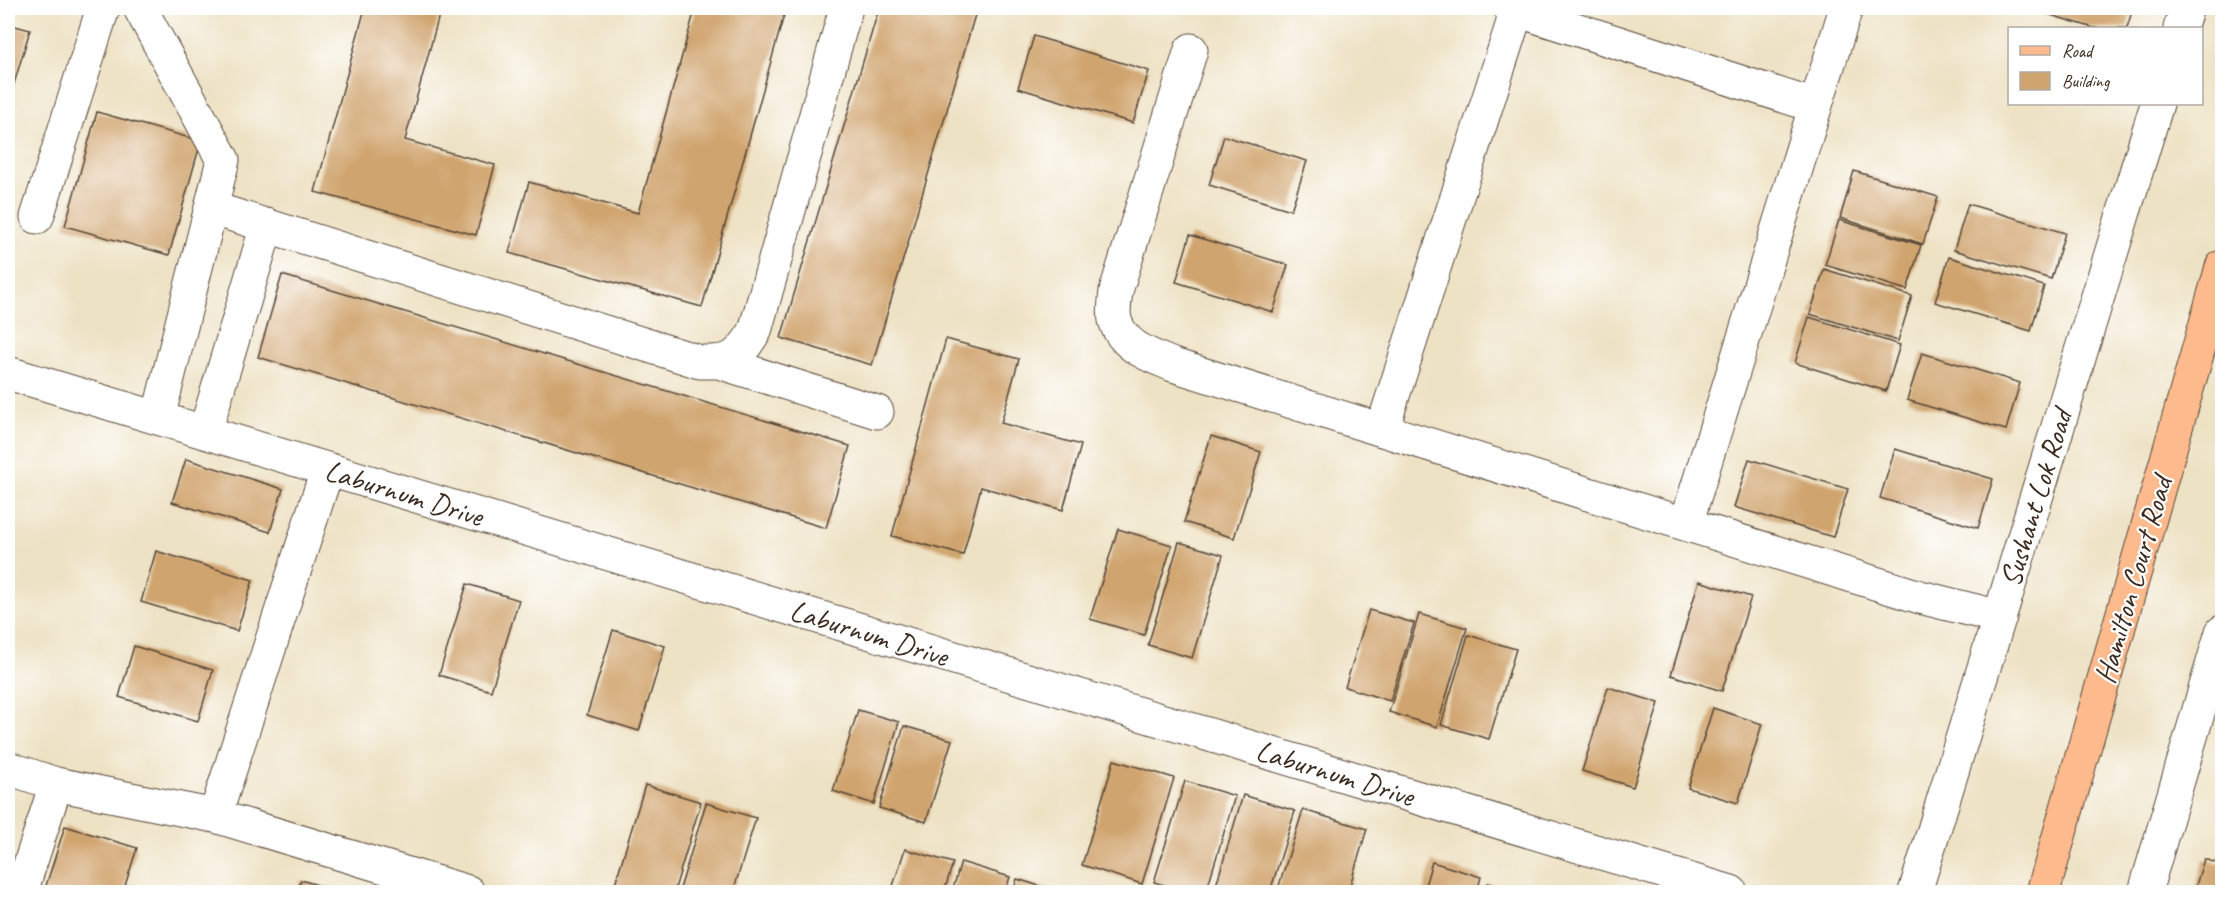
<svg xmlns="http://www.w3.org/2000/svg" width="2230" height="900" font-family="Caveat,sans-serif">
<rect width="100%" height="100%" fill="#fff"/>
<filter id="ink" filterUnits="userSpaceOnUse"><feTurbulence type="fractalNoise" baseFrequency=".0167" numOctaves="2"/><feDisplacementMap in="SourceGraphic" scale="12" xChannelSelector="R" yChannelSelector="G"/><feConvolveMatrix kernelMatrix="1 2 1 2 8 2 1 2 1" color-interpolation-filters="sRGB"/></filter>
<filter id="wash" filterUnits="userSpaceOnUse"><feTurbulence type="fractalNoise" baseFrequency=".008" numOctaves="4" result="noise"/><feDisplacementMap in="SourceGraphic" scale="24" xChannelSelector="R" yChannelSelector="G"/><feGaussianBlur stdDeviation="1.35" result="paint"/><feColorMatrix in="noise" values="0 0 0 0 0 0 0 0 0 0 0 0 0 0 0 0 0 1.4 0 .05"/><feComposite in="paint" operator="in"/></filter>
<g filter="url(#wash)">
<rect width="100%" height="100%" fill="#eee2c4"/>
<g id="blocks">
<path fill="#d0a46e" d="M365 8H441L405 140 495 165 476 235 315 192Z
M677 8H786L702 307 509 253 529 182 638 213 694 13Z
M879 8H977L872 365 781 338Z
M2027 8H2133L2127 28H2094Z
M8 24 30 30 8 104Z
M1034 36 1149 71 1133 123 1018 88Z
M97 112 201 141 169 255 65 226Z
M1224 136 1307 161 1291 210 1209 185Z
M1854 171 1938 197 1923 244 1840 218Z
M1968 204 2065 233 2051 279 1954 250Z
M1839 220 1921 245 1907 290 1825 265Z
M1190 235 1288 265 1273 312 1176 282Z
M1949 257 2044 286 2031 331 1935 302Z
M1824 269 1912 296 1898 341 1810 314Z
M282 275 850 446 826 528 258 357Z
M1809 317 1900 345 1886 391 1795 363Z
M946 339 1019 359 1001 423 1081 445 1063 510 981 487 963 555 892 536Z
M1922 353 2020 383 2006 430 1907 400Z
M1211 436 1261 452 1234 538 1184 522Z
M1895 449 1993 479 1978 528 1880 498Z
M186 459 283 489 270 532 172 502Z
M1749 459 1848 489 1833 537 1734 507Z
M1118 529 1172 545 1144 635 1090 619Z
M1179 542 1223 555 1192 658 1148 645Z
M156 551 253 580 237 631 141 602Z
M1699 581 1751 597 1722 691 1671 675Z
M467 584 519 600 491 691 439 675Z
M1369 610 1414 623 1390 701 1345 687Z
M1419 614 1467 628 1437 727 1389 712Z
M613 630 665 646 639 731 587 715Z
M1468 635 1516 649 1489 739 1441 725Z
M134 646 213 670 198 721 119 697Z
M1608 687 1659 703 1633 787 1582 771Z
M1713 708 1762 724 1738 803 1688 788Z
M858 710 899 722 874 804 833 791Z
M904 726 952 740 926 822 879 808Z
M1114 760 1174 778 1142 884 1082 865Z
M1185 781 1235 796 1206 892H1187L1154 882Z
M645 785 701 802 674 892H633L614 887Z
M1243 795 1295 811 1270 892H1214Z
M706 803 756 818 733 892H679Z
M1303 810 1367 829 1348 892H1277Z
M65 826 137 848 123 892H44Z
M905 849 953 863 944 892H891Z
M2204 859 2222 865V892H2194Z
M961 862 1010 877 1005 892H952Z
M1432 862 1481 877 1477 892H1423Z
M1017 879 1059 892H1013Z
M301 880 341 892H297Z
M1488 883 1518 892H1485Z"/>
</g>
</g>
<g filter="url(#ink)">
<use href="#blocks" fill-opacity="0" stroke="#564637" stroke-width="1.5"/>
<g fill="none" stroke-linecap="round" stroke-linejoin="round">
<defs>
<path id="minor" d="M140 8 223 160 158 418
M1510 8 1815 106
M2180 28 2187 8
M1191 50 1116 291C1115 300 1113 312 1115 320 1123 347 1149 355 1173 365L1920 597 2000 617
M211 208 700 362C732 363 738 358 755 331L846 8
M37 217 103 8
M722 363 877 412
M8 373 1731 892
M1382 430 1517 10
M205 432 267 225
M1686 524 1846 8
M8 768 56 784 215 816 468 892
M215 816 327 470
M21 892 56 784
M1915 892 2157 104
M2145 892 2222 632"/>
<path id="major" d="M2043 892 2222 267"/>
</defs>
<use href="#minor" stroke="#564637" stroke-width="35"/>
<use href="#major" stroke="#564637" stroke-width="35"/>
<use href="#minor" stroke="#fff" stroke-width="33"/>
<use href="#major" stroke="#fcba8d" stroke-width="33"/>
</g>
</g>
<g text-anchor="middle" stroke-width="4.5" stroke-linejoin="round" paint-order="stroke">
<g font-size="30" fill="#3b2a1e" stroke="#fff">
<text transform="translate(404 493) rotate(17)" y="10">Laburnum Drive</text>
<text transform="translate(2036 498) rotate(-73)" y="10">Sushant Lok Road</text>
<text transform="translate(2133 580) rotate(-74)" y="10">Hamilton Court Road</text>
<text transform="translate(869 633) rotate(17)" y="10">Laburnum Drive</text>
<text transform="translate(1335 773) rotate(17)" y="10">Laburnum Drive</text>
</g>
</g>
<rect width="2230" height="900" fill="none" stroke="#fff" stroke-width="30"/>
<rect x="2008" y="27" width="195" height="78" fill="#ffffff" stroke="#b1aaa5" stroke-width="1.5"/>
<rect x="2020" y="46" width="30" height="9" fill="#fcba8d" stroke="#b1aaa5" stroke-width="1.5"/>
<text x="2062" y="57" font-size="18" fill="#3b2a1e">Road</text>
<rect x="2020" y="72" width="30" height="18" fill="#d0a46e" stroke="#b1aaa5" stroke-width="1.5"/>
<text x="2062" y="87" font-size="18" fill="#3b2a1e">Building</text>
</svg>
